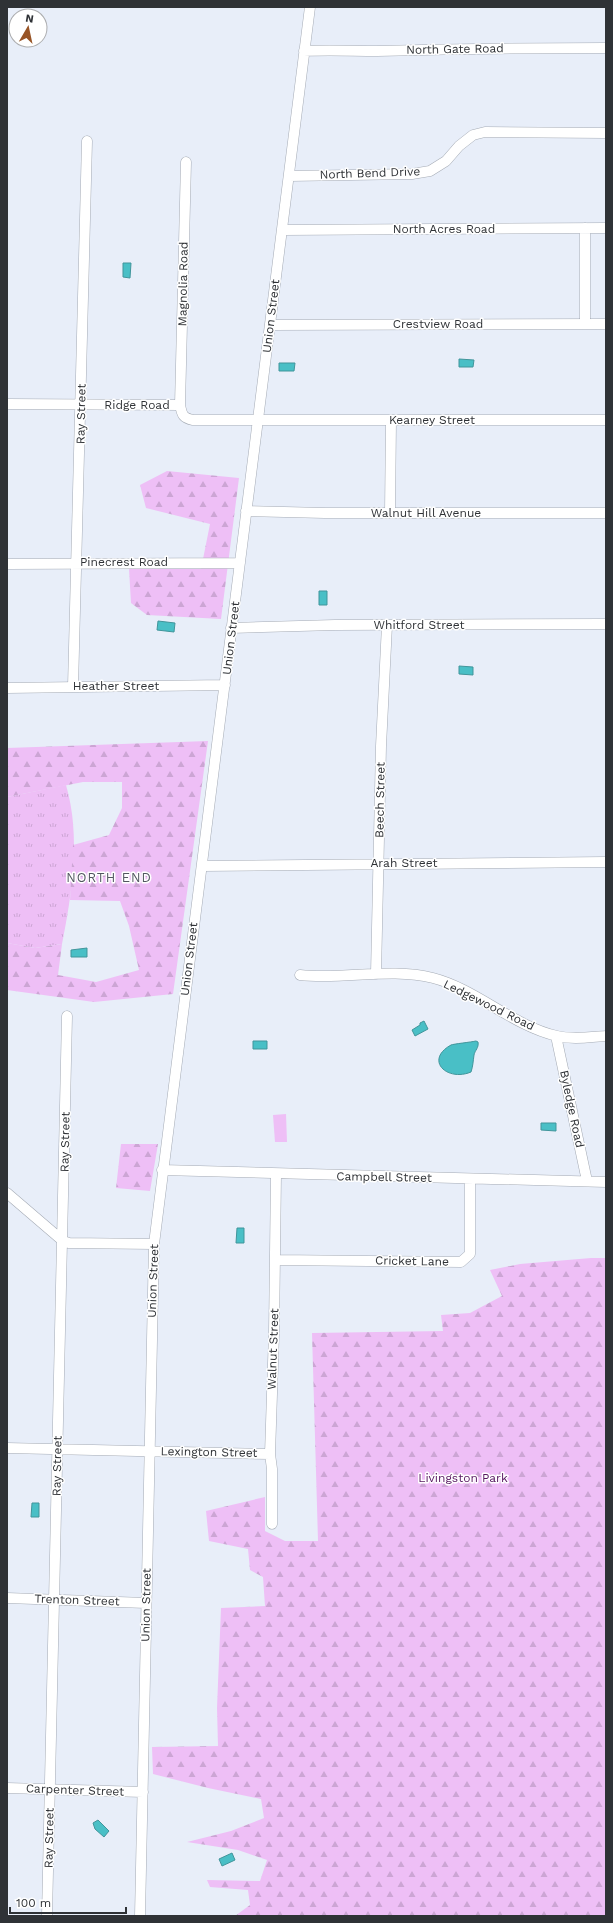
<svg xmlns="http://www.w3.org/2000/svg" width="613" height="1923" font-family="'Work Sans',sans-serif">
<defs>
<pattern id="grass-tufts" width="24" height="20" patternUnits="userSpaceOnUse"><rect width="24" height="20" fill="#eebff6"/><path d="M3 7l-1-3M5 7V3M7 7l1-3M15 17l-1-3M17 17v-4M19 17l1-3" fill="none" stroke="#cca5d4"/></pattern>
<pattern id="forest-firs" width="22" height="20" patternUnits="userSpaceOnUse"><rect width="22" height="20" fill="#eebff6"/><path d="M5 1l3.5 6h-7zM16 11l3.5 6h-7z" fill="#cca5d4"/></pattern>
</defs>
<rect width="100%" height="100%" fill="#e8eef9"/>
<path fill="url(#grass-tufts)" d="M66 785C81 836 72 893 62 944L35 948 7 943V797Z"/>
<path fill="url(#forest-firs)" d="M167 471 239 478 221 619 147 615 131 603 129 569H201L210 524 146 508 140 485Z
M208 741 173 994 94 1002 7 990V943L35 948 62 944 58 975 96 982 139 970 129 926 120 901 70 900 73 845 109 835 122 808V782H83L7 797V748Z
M121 1144H158L150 1191 116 1188Z
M591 1258H606V1916H235L250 1905 248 1890 210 1887 207 1880 260 1881 267 1860 238 1850 187 1842 231 1831 264 1818 261 1799 208 1788 153 1774 152 1747 218 1746 217 1708 221 1608 265 1606 263 1577 250 1570 248 1549 209 1541 206 1511 265 1497V1531L285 1541H318L312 1333 443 1331 441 1315 470 1313 502 1296 490 1270 520 1264Z"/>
<path fill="#eebff6" d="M286 1114 287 1142H275L273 1115Z"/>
<path fill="#49bfc6" stroke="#41959b" d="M123 263H131L130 278 123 277Z
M459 359 474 360 473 367H459Z
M279 363H295L294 371H279Z
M319 591H327V605H319Z
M158 621 175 623 174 632 157 630Z
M459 666 473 667V675L459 674Z
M87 948V957H71V950Z
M424 1021 428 1029 415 1036 412 1030 420 1025V1023Z
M253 1041H267V1049H253Z
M476 1041 478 1042C479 1048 475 1050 474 1055 473 1062 473 1066 471 1072 447 1082 424 1060 451 1045 453 1044 472 1042 476 1041Z
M541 1123H556V1131L541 1130Z
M237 1228H244V1243H236Z
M32 1503H39V1517H31Z
M98 1820 109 1831 104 1837 95 1829 93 1823Z
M232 1853 235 1860 222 1866 219 1859Z"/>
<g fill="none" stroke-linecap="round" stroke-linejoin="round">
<defs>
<path id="minor" d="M304 51C329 50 353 51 377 51 454 49 530 48 606 48
M289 176 412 174 430 171 446 161 459 146 473 135 485 132 606 133
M283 230 606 228
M585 323V228
M270 325 606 324
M7 404 180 405C182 415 183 418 193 420H606
M180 405 186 162
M246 511 325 513H606
M390 513 391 420
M7 564 240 563
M231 628 335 625 606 624
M73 687 87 141
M7 688 225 685
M202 866 606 862
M376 974 381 746 387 625
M300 975C344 980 390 967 433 978 476 989 513 1026 557 1036 573 1040 590 1037 606 1036
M556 1036 587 1181
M162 1170 606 1182
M7 1193 63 1241 69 1243 154 1244
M276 1260 461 1262 470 1254V1179
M7 1448 270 1454
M272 1524V1469L270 1454 274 1333 276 1174
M7 1598 146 1603
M7 1788 143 1792
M47 1916 67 1016
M140 1916 154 1244 310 7"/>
</defs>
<use href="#minor" stroke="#a5abb5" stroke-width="11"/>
<use href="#minor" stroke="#fff" stroke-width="10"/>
</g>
<g text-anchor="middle" stroke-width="3" stroke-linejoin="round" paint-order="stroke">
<g font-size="12" fill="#2f3236" stroke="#fff">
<text transform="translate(455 49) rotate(-1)" y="4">North Gate Road</text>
<text transform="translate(370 173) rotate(-2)" y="4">North Bend Drive</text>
<text x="444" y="233">North Acres Road</text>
<text transform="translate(183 284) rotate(-89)" y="4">Magnolia Road</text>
<text transform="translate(271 316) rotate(-83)" y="4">Union Street</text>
<text x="438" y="328">Crestview Road</text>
<text x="137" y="409">Ridge Road</text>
<text transform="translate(81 414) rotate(-89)" y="4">Ray Street</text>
<text x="432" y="424">Kearney Street</text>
<text x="426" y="517">Walnut Hill Avenue</text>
<text x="124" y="566">Pinecrest Road</text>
<text x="419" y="629">Whitford Street</text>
<text transform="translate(231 638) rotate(-83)" y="4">Union Street</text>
<text x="116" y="690">Heather Street</text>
<text transform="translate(380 800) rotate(-89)" y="4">Beech Street</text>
<text x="404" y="867">Arah Street</text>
<text transform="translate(189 959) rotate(-83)" y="4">Union Street</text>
<text transform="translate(489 1005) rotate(26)" y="4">Ledgewood Road</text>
<text transform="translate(572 1109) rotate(78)" y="4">Byledge Road</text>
<text transform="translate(65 1142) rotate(-89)" y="4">Ray Street</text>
<text transform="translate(384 1177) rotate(1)" y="4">Campbell Street</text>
<text transform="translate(412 1261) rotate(1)" y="4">Cricket Lane</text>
<text transform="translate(153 1281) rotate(-88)" y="4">Union Street</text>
<text transform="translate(273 1349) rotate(-88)" y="4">Walnut Street</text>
<text transform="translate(209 1452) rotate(1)" y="4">Lexington Street</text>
<text transform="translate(57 1466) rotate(-89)" y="4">Ray Street</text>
<text transform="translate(77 1600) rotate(2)" y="4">Trenton Street</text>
<text transform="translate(146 1605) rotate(-89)" y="4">Union Street</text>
<text transform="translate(75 1790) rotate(2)" y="4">Carpenter Street</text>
<text transform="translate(49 1838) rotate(-89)" y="4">Ray Street</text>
</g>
<g font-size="12" fill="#55155f" stroke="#fff">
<text x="463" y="1482">Livingston Park</text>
</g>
<g font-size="13" letter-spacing="1" fill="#525760" stroke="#fff">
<text x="109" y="882">NORTH END</text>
</g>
</g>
<rect width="613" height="1923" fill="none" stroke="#2f3236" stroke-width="16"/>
<g transform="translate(28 28) rotate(9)"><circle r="19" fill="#ffffff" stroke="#acadaf"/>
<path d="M0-3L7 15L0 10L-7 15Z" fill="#985426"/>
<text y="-6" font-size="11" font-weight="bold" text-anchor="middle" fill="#2f3236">N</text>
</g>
<path d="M10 1907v6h116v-6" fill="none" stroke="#2f3236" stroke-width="2"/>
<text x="16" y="1907" font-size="12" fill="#2f3236" stroke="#ffffff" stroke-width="3" paint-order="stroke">100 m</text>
</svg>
